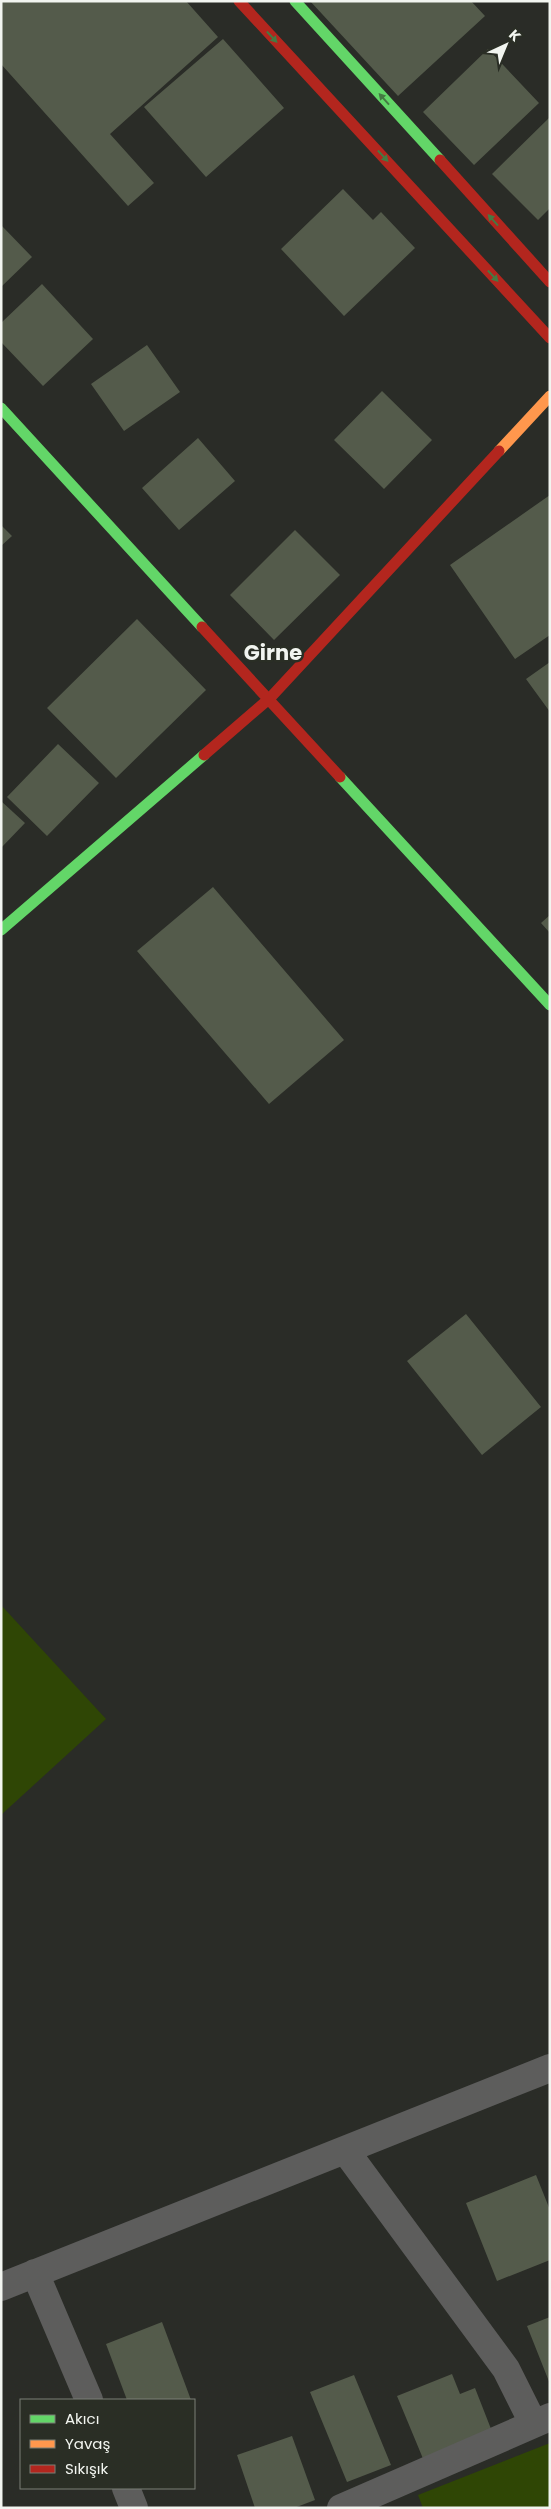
<svg xmlns="http://www.w3.org/2000/svg" width="551" height="2509" font-family="Poppins,sans-serif">
<rect width="100%" height="100%" fill="#2a2c27"/>
<path fill="#2f4605" d="M1 1605 106 1719 1 1815Z
M550 2443V2508H423L418 2495Z"/>
<path fill="#545b4b" d="M1 1H186L218 37 110 134 154 183 128 206 1 64Z
M310 1H471L485 16 398 96Z
M223 39 284 108 206 177 144 107Z
M488 49 539 103 474 165 423 112Z
M550 117V208L538 220 492 174Z
M343 189 373 220 381 212 415 248 344 316 281 249Z
M1 225 32 257 1 287Z
M42 284 93 339 43 386 1 342V323Z
M147 345 180 392 124 431 91 384Z
M382 391 432 440 384 489 334 440Z
M198 438 235 481 179 530 142 488Z
M550 495V635L515 659 450 565Z
M1 525 12 536 1 546Z
M295 530 340 575 274 640 230 595Z
M137 619 206 690 116 778 47 708Z
M550 662V712L526 679Z
M58 744 99 783 47 836 7 797Z
M1 801 25 823 1 848Z
M213 887 344 1040 269 1104 137 951Z
M550 915V933L541 923Z
M466 1314 541 1407 482 1455 407 1361Z
M536 2175 550 2210V2260L497 2281 466 2203Z
M550 2317V2384L527 2326Z
M162 2322 191 2400H127L106 2344Z
M452 2374 460 2394 475 2388 493 2434 424 2461 397 2396Z
M354 2375 391 2465 347 2482 310 2392Z
M292 2436 315 2500 294 2508H255L237 2455Z"/>
<g fill="none" stroke-linecap="round" stroke-linejoin="round">
<path stroke="#5d5d5c" stroke-width="28" d="M345 2150 506 2369 533 2423
M35 2273 89 2400
M1 2287 550 2068
M126 2488 134 2508
M341 2508 550 2417"/>
<path stroke="#63d668" stroke-width="11" d="M295 1 440 160
M1 408 202 627
M340 777 550 1005
M1 930 204 755"/>
<path stroke="#ff974d" stroke-width="11" d="M499 451 550 396"/>
<path stroke="#b3261e" stroke-width="11" d="M239 1 550 338
M440 160 550 282
M202 627 340 777
M204 755 270 698 499 451"/>
</g>
<defs><path id="oneway-solid" d="M-6-.8H1V-3.2L6.5 0L1 3.2V.8H-6Z" transform="scale(1.25)"/></defs>
<g fill="#447a43">
<use href="#oneway-solid" transform="translate(272 37) rotate(47)"/>
<use href="#oneway-solid" transform="translate(384 99) rotate(-132)"/>
<use href="#oneway-solid" transform="translate(383 156) rotate(47)"/>
<use href="#oneway-solid" transform="translate(493 220) rotate(-132)"/>
<use href="#oneway-solid" transform="translate(493 276) rotate(47)"/>
</g>
<g text-anchor="middle" stroke-width="5" stroke-linejoin="round" paint-order="stroke">
<g font-size="21" font-weight="bold" fill="#f2f5f0" stroke="#2a2e25">
<text x="273" y="660">Girne</text>
</g>
</g>
<rect width="551" height="2509" fill="none" stroke="#f2f5f0" stroke-width="5"/>
<rect x="20" y="2399" width="175" height="90" fill="#2a2e25" stroke="#7a7e76"/>
<rect x="30" y="2415" width="25" height="8" fill="#63d668" stroke="#7a7e76"/>
<text x="65" y="2424" font-size="15" fill="#f2f5f0">Akıcı</text>
<rect x="30" y="2440" width="25" height="8" fill="#ff974d" stroke="#7a7e76"/>
<text x="65" y="2449" font-size="15" fill="#f2f5f0">Yavaş</text>
<rect x="30" y="2465" width="25" height="8" fill="#b3261e" stroke="#7a7e76"/>
<text x="65" y="2474" font-size="15" fill="#f2f5f0">Sıkışık</text>
<g transform="translate(506 45) rotate(44)" stroke="#2a2e25" stroke-width="4" paint-order="stroke">
<path d="M0-4L9 19L0 12L-9 19Z" fill="#f2f5f0"/>
<text y="-8" font-size="14" font-weight="bold" text-anchor="middle" fill="#f2f5f0">K</text>
</g>
</svg>
